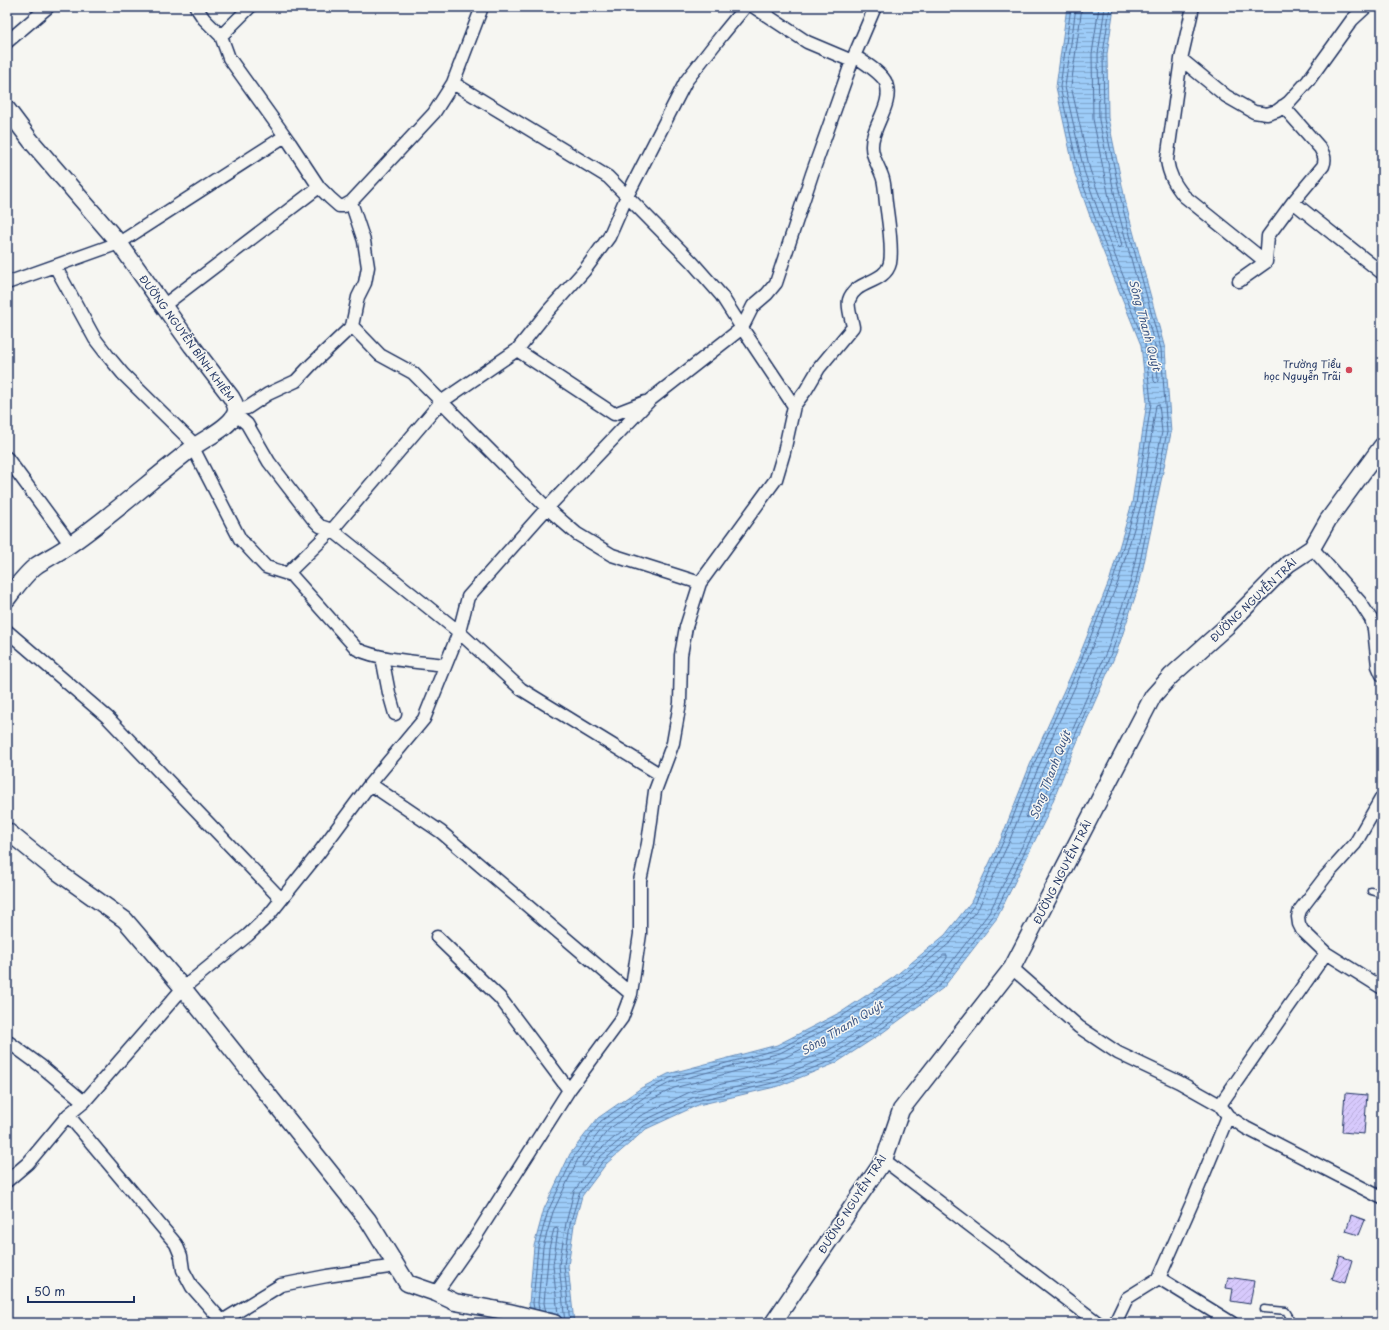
<svg xmlns="http://www.w3.org/2000/svg" width="1389" height="1330" font-family="'Playpen Sans',sans-serif">
<defs>
<pattern id="water-rules" width="6" height="5" patternUnits="userSpaceOnUse"><rect width="6" height="5" fill="#9dccf8"/><path d="M0 2.5h6" fill="none" stroke="#7fa6cc"/></pattern>
<pattern id="building-hatch" width="6" height="6" patternUnits="userSpaceOnUse"><rect width="6" height="6" fill="#d7c9fc"/><path d="M-1 1l2-2M0 6l6-6M5 7l2-2" fill="none" stroke="#b8adda"/></pattern>
</defs>
<rect width="100%" height="100%" fill="#f6f6f2"/>
<filter id="ink" filterUnits="userSpaceOnUse"><feTurbulence type="fractalNoise" baseFrequency=".025" numOctaves="2"/><feDisplacementMap in="SourceGraphic" scale="8" xChannelSelector="R" yChannelSelector="G"/><feConvolveMatrix kernelMatrix="1 2 1 2 8 2 1 2 1" color-interpolation-filters="sRGB"/></filter>
<g filter="url(#ink)">
<path fill="url(#water-rules)" stroke="#698dba" d="M1067 7H1114L1107 54 1108 118 1127 209 1165 349 1171 433 1140 582 1117 651 1071 756 1046 818 997 918 943 988 882 1033 836 1063 779 1086 698 1105 646 1129 606 1164 582 1196 574 1225 568 1266 574 1323H532L529 1304 534 1246 544 1209 570 1154 598 1118 641 1088 668 1074 777 1045 843 1011 894 977 945 935 971 902 1001 839 1030 765 1076 664 1110 579 1132 503 1147 402 1141 345 1097 236 1075 174 1056 87Z"/>
<g fill="none" stroke-linecap="round" stroke-linejoin="round">
<path stroke="#4f6e9c" stroke-width="1" d="M1076 7 1065 87 1084 171 1106 233 1149 341 1151 342 1153 339 1118 211 1099 120 1098 54 1105 7
M1082 7 1071 86 1090 170 1118 246 1120 248 1122 245 1112 212 1093 119 1092 54 1099 7
M1152 342 1154 343 1156 350 1158 381 1156 383 1154 381 1150 344Z
M1054 748 1056 749 1057 751 1032 812 1029 817 1027 818 1026 815 1043 770Z
M944 955H947V958L932 978 874 1021 829 1050 774 1072 692 1091 640 1116 596 1153 585 1166H582L583 1162 609 1129 649 1101 674 1088 784 1058 852 1023 903 989Z
M534 1309 533 1303 538 1246 548 1211 574 1156 601 1121 643 1092 670 1078 779 1049 845 1014 897 980 948 938 975 904 1004 840 1033 766 1079 666 1113 580 1136 504 1151 403 1145 344 1101 235 1079 173 1060 87 1071 7
M539 1310 538 1303 543 1247 553 1212 578 1159 605 1125 646 1096 671 1082 780 1053 848 1018 900 984 951 942 979 907 1009 842 1038 768 1084 667 1118 582 1141 505 1156 405 1159 404 1162 432 1131 580 1108 648 1063 752 1038 814 989 913 936 982 877 1026 832 1055 776 1078 694 1097 641 1122 600 1157 574 1191 566 1223 559 1265 565 1323
M546 1312 544 1303 549 1248 554 1229 557 1228 558 1230 553 1265 558 1315
M570 1323 564 1265 570 1224 579 1194 603 1161 644 1126 696 1101 777 1082 834 1060 880 1030 940 985 994 915 1042 816 1067 754 1113 649 1136 581 1167 432 1161 349 1123 209 1104 119 1103 54 1110 7"/>
</g>
<path fill="url(#building-hatch)" stroke="#1b2f5e" d="M1345 1093 1367 1095 1364 1134 1342 1132Z
M1351 1215 1365 1220 1359 1235 1346 1231Z
M1340 1256 1352 1260 1345 1283 1332 1279Z
M1228 1277 1254 1281 1250 1304 1231 1301 1233 1289 1226 1288Z"/>
<g fill="none" stroke-linecap="round" stroke-linejoin="round">
<defs>
<path id="lane" d="M1371 891 1382 894
M1264 1309 1286 1311 1289 1316 1290 1323"/>
<path id="street" d="M196 7 204 19 221 36 229 58 290 143 319 187 330 198 339 206H344L351 202 434 113 453 83 482 7
M754 7 807 42 852 61
M1193 7 1181 59 1167 160C1169 175 1175 185 1184 196L1266 262
M221 36 250 7
M7 42 48 7
M1181 59 1226 96 1254 112 1267 114 1277 111 1289 102 1308 81 1352 20 1366 7
M1293 202 1382 273
M55 266 95 339 108 356 123 374 196 446
M1239 281 1266 262 1268 236 1293 202 1323 166C1326 159 1324 155 1320 148L1283 106
M7 283 119 243 285 136
M163 306 319 187
M352 326 380 355 413 373 547 508 577 534 612 555 700 583
M517 350 614 414 645 402
M794 406 742 328 753 306 767 294 776 283 812 174 852 61 875 7
M236 409 247 408 268 394 296 381 312 364 352 326 358 297 365 283 368 267 364 241 351 202
M235 414 247 424 269 462 313 519 320 526 332 530 459 632 521 689 661 775
M193 448 240 539 266 567 291 575
M7 458 71 545
M1312 548 1360 602 1371 619 1374 629 1378 666 1382 675
M7 631 107 717 281 899
M382 657 389 693 395 714
M445 665C420 662 379 660 357 649L291 575V570L332 530 441 402 517 350 549 310 584 271 609 237 627 196 686 81 722 35 745 7
M370 784 441 832 631 994
M1382 797 1355 844 1326 876 1300 910 1298 917 1299 924 1302 930 1326 953 1382 988
M437 937 500 998 569 1090
M1012 968 1079 1027 1118 1053 1179 1082 1220 1105 1228 1116 1246 1128 1382 1198
M7 1041 41 1066 84 1102
M1220 1105 1326 953
M68 1115 176 1244 181 1256 183 1270 192 1287 222 1321
M884 1160 1098 1323
M7 1181 28 1163 68 1115 84 1102 183 988 248 935 269 915 318 854 370 784 424 719 459 632 468 597 547 508 650 400 742 328 721 295 692 262 608 177 453 83
M1159 1278 1232 1323
M436 1293 476 1236 569 1090 622 1018 631 994 640 934V881L648 843 655 791 673 743 680 703 681 655 686 627 700 583 776 479 784 452 794 406 806 390 819 368 853 327C852 320 847 308 849 300 855 280 885 284 890 263 893 247 888 219 886 203 885 195 885 186 883 179 880 168 872 158 872 147 871 126 894 105 886 83 882 73 863 62 855 56
M219 1323 281 1285 327 1276 396 1266
M1115 1323 1127 1298 1159 1278 1192 1203 1228 1116"/>
<path id="secondary" d="M7 109 31 141 119 243 192 346 231 397C234 402 238 408 235 414 230 427 206 438 195 446 153 478 114 514 71 544 60 552 48 558 37 565 25 574 16 587 7 599
M7 831 55 870 125 920 183 988 368 1220 407 1283 436 1293 455 1302 509 1312 554 1323
M773 1323 884 1160 901 1110 1012 968 1153 696 1171 676 1227 626 1288 564 1312 548 1328 520 1382 446"/>
</defs>
<use href="#lane" stroke="#1b2f5e" stroke-width="9"/>
<use href="#street" stroke="#1b2f5e" stroke-width="15"/>
<use href="#secondary" stroke="#1b2f5e" stroke-width="19"/>
<use href="#lane" stroke="#f6f6f2" stroke-width="6"/>
<use href="#street" stroke="#f6f6f2" stroke-width="12"/>
<use href="#secondary" stroke="#f6f6f2" stroke-width="16"/>
</g>
</g>
<circle fill="#d1495b" stroke="#f6f6f2" stroke-width="1.5" cx="1349" cy="370" r="4"/>
<g text-anchor="middle" stroke-width="3" stroke-linejoin="round" paint-order="stroke">
<g font-size="10" fill="#1b2f5e" stroke="#f6f6f2">
<text transform="translate(187 338) rotate(54)" y="4">ĐƯỜNG NGUYỄN BỈNH KHIÊM</text>
<text transform="translate(1253 600) rotate(-44)" y="4">ĐƯỜNG NGUYỄN TRÃI</text>
<text transform="translate(1062 872) rotate(-63)" y="4">ĐƯỜNG NGUYỄN TRÃI</text>
<text transform="translate(852 1204) rotate(-57)" y="4">ĐƯỜNG NGUYỄN TRÃI</text>
</g>
<g font-size="10" fill="#1b2f5e" stroke="#f6f6f2" text-anchor="end">
<text x="1341" y="368">Trường Tiểu<tspan x="1341" dy="12">học Nguyễn Trãi</tspan></text>
</g>
<g font-size="11" font-style="italic" fill="#3c5684" stroke="#f6f6f2">
<text transform="translate(1145 325) rotate(75)" y="4">Sông Thanh Quýt</text>
<text transform="translate(1050 775) rotate(-69)" y="4">Sông Thanh Quýt</text>
<text transform="translate(842 1028) rotate(-31)" y="4">Sông Thanh Quýt</text>
</g>
</g>
<rect width="1389" height="1330" fill="none" stroke="#f6f6f2" stroke-width="24"/>
<rect x="12" y="12" width="1365" height="1306" fill="none" stroke="#1b2f5e" stroke-width="1.5" filter="url(#ink)"/>
<path d="M28 1296v6h106v-6" fill="none" stroke="#1b2f5e" stroke-width="2"/>
<text x="34" y="1296" font-size="12" fill="#1b2f5e" stroke="#f6f6f2" stroke-width="3" paint-order="stroke">50 m</text>
</svg>
